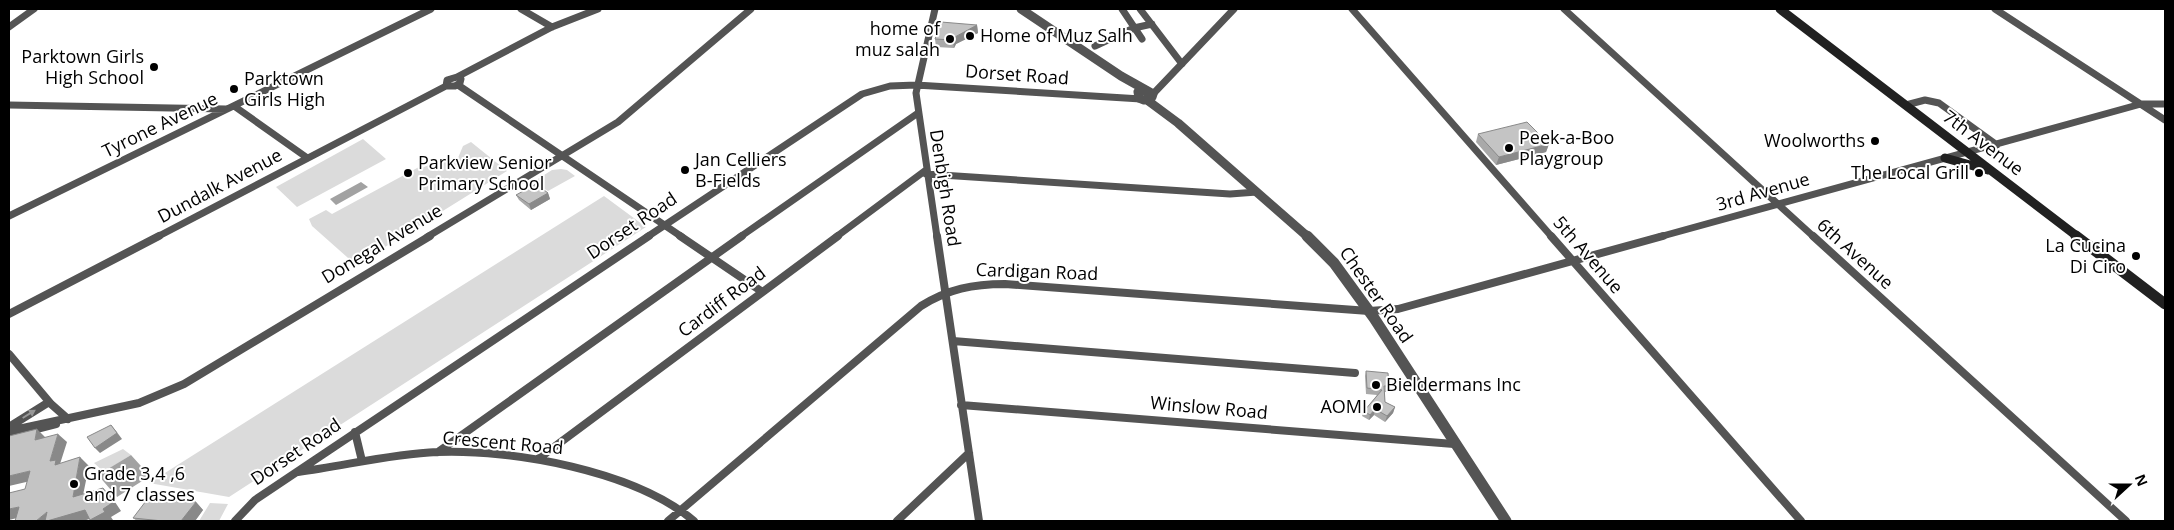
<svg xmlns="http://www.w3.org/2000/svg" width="2174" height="530" font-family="'Open Sans',sans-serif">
<rect width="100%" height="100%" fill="#fff"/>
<path fill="#dbdbdb" d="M363 139 386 159 297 207 276 187Z
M471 142 507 171 356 265 312 226 309 219 326 210 332 214 419 167 422 168C434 162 445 163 458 158L463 146Z
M561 169 567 170 575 176 548 191 533 182 552 170Z
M604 196 646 227 229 497 149 483Z
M123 449 131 455 104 472 94 463Z
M210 503 228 504 219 521H199Z"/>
<path fill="#a2a2a2" d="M361 182 368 187 336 205 330 199Z
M131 455 150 476 117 497 98 475Z"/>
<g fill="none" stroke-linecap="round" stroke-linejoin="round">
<path stroke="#545454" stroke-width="7" d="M521 9 552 27
M935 9 916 93 937 237
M1122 9 1142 39
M1140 9 1182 64
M1352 9 1552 237
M1564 9 1814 237
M1995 9 2165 120
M9 27 34 9
M1095 46 1134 28 1152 24
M457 77 552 27 598 9
M457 77 461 79 460 83 455 86H446L447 80Z
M458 85 682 237
M1153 94 1234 9
M9 105 226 109
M1906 105 1925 100 1939 103 1997 145
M234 106 306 157
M926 174 1230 194 1257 192
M9 216 431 9
M157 237 446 86
M427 237 618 122 751 9
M647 237 862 94 890 86 916 85 1141 99
M740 237 918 113
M836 237 926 170
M1659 237 2141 104H2165"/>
<path stroke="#545454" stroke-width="8" d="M680 236 761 291
M937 236 979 521
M1551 236 1801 521
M1813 236 2126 521
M9 314 159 236
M953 341 1355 373
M9 354 51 404 68 419
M961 405 1454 444
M9 427 49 402
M9 431 139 403 184 384 430 236
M355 432 362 461
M9 436 56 424
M438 452 742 236
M538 459 838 236
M298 472C344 466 390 454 437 452 513 449 635 471 694 521
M235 521 255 500 649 236
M668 521 921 306C948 289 973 284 1005 284L1369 311 1398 309 1663 236
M897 521 969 453"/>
<path stroke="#545454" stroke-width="9" d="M1021 9 1121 76 1146 90
M1146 90 1153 94 1152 97 1144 100 1139 98 1138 92Z
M1147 100 1178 123 1308 237"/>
<path stroke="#545454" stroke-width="11" d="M1307 236 1334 263 1374 318 1506 521"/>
<path stroke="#212121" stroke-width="9" d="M1780 9 2078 237
M1945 158 1988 170"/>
<path stroke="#212121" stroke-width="11" d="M2076 236 2165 304"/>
</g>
<path fill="#a9a9a9" d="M977 25 978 33 956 44 954 48 936 47 935 39Z
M1478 134 1549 144 1546 152 1496 165 1476 142Z
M548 193 550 199 531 210 519 200 516 195Z
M1366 371 1389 386 1388 392H1385V402L1395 407 1393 413 1385 422 1374 415 1369 420 1362 416 1364 411 1377 395 1366 394 1365 376Z
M196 502 203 510 195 521H137L133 518Z"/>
<path fill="#898989" d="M977 25 978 33 956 44 954 48 953 40 955 37Z
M1549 144 1546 152 1496 165 1499 157Z
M548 193 550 199 531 210 529 204Z
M1395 407 1393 413 1385 422 1387 416Z
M1375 409 1374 415 1369 420 1370 415Z
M111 425 116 431 122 439 100 453 95 448Z
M37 429 46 438 35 440Z
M58 434 67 442 60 464 63 473 50 461Z
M80 457 89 466 81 505 73 497Z
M30 471 39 479 9 486V476Z
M103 488 111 496 121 511 111 517 113 520 110 521H92L90 520 93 518 83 521H36L47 512 103 509Z
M196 502 203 510 195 521H181Z
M19 507 29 515 9 520V509Z"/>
<path fill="#c4c4c4" stroke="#898989" d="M941 22 977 25 955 37 953 40 935 39Z
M1527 122 1549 144 1499 157 1478 134Z
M536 184 548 193 529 204 516 195Z
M1366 371 1388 373 1389 386H1384L1385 402 1395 407 1387 416 1375 409 1370 415 1364 411 1382 390 1367 388Z
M111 425 117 433 95 448 87 437Z
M37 429 35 440 58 434 50 461 56 460 55 465 80 457 73 497 103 488 112 503 103 509 105 512 90 520 85 510 47 521H45L47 512 36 521H15L19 507 9 509V493L25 489 30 471 9 476V436Z
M149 497 196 502 181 521H163L133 518Z"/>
<defs><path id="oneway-solid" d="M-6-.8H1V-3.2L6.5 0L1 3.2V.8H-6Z" transform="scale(1.25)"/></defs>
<use fill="#989898" href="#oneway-solid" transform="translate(29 414) rotate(-32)"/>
<g fill="#000" stroke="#fff" stroke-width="2">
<circle cx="970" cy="36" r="5"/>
<circle cx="950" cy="39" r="5"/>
<circle cx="154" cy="67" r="5"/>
<circle cx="234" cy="89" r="5"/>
<circle cx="1875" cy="141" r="5"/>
<circle cx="1509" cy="148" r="5"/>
<circle cx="685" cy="170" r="5"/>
<circle cx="408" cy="173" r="5"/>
<circle cx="1979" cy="173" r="5"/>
<circle cx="2136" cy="256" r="5"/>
<circle cx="1376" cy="385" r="5"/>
<circle cx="1377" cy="407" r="5"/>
<circle cx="74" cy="484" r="5"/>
</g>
<g text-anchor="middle" stroke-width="4" stroke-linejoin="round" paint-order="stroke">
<g font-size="18" fill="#000" stroke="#fff" text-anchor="start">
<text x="940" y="35" text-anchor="end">home of<tspan x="940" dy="21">muz salah</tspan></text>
<text x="980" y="42">Home of Muz Salh</text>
<text x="144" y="63" text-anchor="end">Parktown Girls<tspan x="144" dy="21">High School</tspan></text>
<text x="244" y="85">Parktown<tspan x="244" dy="21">Girls High</tspan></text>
<text x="1519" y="144">Peek-a-Boo<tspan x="1519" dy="21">Playgroup</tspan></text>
<text x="1865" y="147" text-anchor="end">Woolworths</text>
<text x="695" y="166">Jan Celliers<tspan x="695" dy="21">B-Fields</tspan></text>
<text x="418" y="169">Parkview Senior<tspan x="418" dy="21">Primary School</tspan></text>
<text x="1969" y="179" text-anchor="end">The Local Grill</text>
<text x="2126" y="252" text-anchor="end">La Cucina<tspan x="2126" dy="21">Di Ciro</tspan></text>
<text x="1386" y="391">Bieldermans Inc</text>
<text x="1367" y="413" text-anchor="end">AOMI</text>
<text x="84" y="480">Grade 3,4 ,6<tspan x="84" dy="21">and 7 classes</tspan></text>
</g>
<g font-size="18" fill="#000" stroke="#fff">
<text transform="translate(1017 75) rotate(4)" y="6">Dorset Road</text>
<text transform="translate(160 125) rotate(-26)" y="6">Tyrone Avenue</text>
<text transform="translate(1983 143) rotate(37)" y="6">7th Avenue</text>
<text transform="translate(220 186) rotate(-28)" y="6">Dundalk Avenue</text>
<text transform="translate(945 188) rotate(81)" y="6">Denbigh Road</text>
<text transform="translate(1763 192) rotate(-16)" y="6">3rd Avenue</text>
<text transform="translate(632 226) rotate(-34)" y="6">Dorset Road</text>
<text transform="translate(382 244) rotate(-31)" y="6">Donegal Avenue</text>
<text transform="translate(1855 254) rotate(42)" y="6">6th Avenue</text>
<text transform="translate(1588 255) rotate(49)" y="6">5th Avenue</text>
<text transform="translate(1037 272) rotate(2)" y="6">Cardigan Road</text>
<text transform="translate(1376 295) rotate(55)" y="6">Chester Road</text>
<text transform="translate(722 302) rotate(-37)" y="6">Cardiff Road</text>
<text transform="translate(1209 408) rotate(5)" y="6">Winslow Road</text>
<text transform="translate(503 443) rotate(5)" y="6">Crescent Road</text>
<text transform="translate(296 452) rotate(-34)" y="6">Dorset Road</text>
</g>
</g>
<rect width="2174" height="530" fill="none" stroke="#000000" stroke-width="20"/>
<g transform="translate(2129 485) rotate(69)" stroke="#ffffff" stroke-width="4" paint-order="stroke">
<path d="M0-4L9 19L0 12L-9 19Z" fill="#000000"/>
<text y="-8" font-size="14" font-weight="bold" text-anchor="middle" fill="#000000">N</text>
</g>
</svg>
